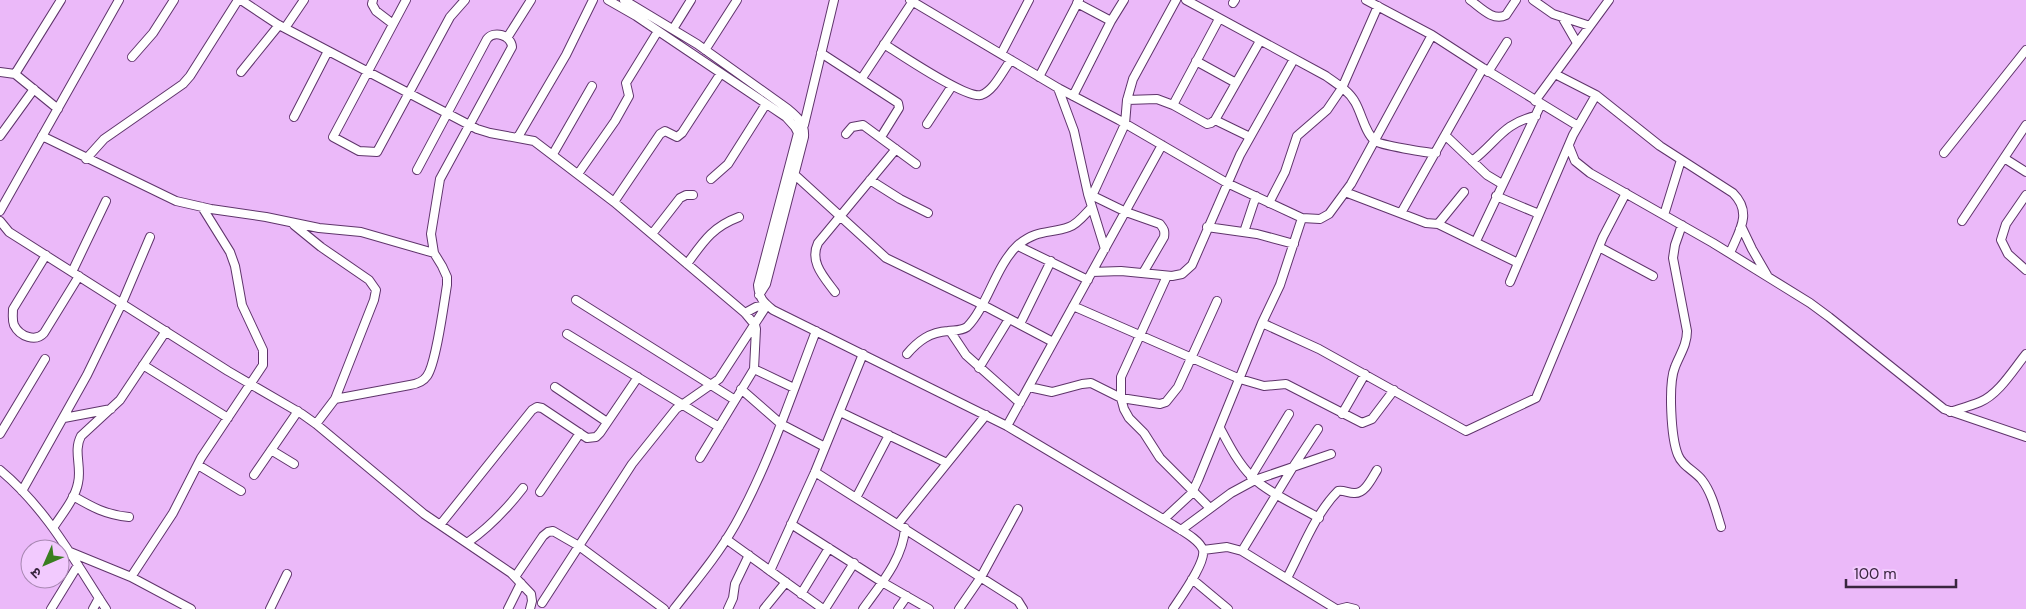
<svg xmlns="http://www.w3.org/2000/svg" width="2026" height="609" font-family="'DM Sans','Noto Sans Devanagari',sans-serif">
<rect width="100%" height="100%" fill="#ebb9f9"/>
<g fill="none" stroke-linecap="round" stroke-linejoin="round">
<defs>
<path id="minor" d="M241 0 277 24 477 129 490 133 534 141 614 202 745 313 755 325 756 329 754 369 700 458
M373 0 372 4 376 11 393 24
M406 0 333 137 359 151 377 152 450 17 465 0
M608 0 636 16 786 117 795 127 798 133 758 285C759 298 763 302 773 310L1007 426 1173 525C1182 531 1199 539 1203 550 1206 563 1180 598 1173 609
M624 0 697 44 788 109C799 118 805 124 804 137L766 284 759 295
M910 0 1058 88 1119 120 1227 183 1302 218 1320 219 1329 214 1351 184 1432 35
M1186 0 1326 76C1337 84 1349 91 1355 102 1362 114 1365 133 1375 141 1380 145 1427 153 1436 153
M1366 0 1432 35 1483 68 1578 126
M1470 0C1480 7 1493 22 1506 15L1516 0
M1533 0 1553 14 1590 26
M1077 3 1111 21
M1233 3 1235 0
M1562 17 1577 43
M285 28 304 0
M673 29 691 0
M507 38 531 0
M884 44C900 54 966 99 981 95 994 91 1003 70 1011 60
M705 50 737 0
M821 53 898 103 899 108 881 137
M1001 54 1029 0
M132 57 153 33 174 0
M1196 61 1236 83
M0 72 15 74 58 109
M241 72 279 25
M1488 72 1507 42
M15 74 61 0
M1555 74 1596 95 1660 146 1733 193C1753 213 1739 231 1730 253
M1039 77 1079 0
M862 78 913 1
M1058 88 1074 131 1088 194 1105 249
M1073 96 1111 21 1124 0
M1127 100 1157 99 1173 105 1207 124 1211 123 1215 120 1260 41
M1535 101 1609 0
M1173 105 1219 19
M294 117 328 51
M1215 120 1250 137
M927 124 952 86
M804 125 834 0
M846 134 852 127 863 125 916 164
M0 136 34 89
M42 136 176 201 211 209 266 217 319 228 361 232 434 253
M1446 136 1487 175 1502 184
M518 137 566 55 593 0
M1569 146 1575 161 1590 173 1713 243 1810 303 1829 317 1944 409 2026 437
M1944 153 2026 50
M553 154 592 86
M2004 158 2026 172
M86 159 104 139 183 84 190 76 238 0
M1472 161C1497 142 1503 123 1536 116
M578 174 615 121 629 96 626 83 658 31
M795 175 886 258 981 304 1053 342
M711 179 728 164 766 104
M870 180 900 199 928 213
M1345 192 1426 223 1438 224 1518 263
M1089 194 1126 212 1160 224C1164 229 1165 231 1164 237L1143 273
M2026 195 2006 224 2001 240 2008 254 2026 270
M1092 196 1125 124 1127 100 1133 79 1176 0
M1496 196 1539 214
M614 202 660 134 665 131 677 137 682 133 721 73
M1269 203 1285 172 1297 136 1327 110 1342 88 1378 6
M0 211 119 0
M1401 213 1483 68
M1664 215 1681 160
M0 221 9 232 228 371 302 414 316 424 424 514 511 573 531 594 532 601 530 609
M1962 221 2026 125
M1438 224 1464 192
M294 225 321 247 369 280 376 290 374 300 335 399 316 424
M1682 225 1675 245 1673 258 1687 331C1687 345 1680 354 1675 367 1668 384 1671 438 1678 455 1682 466 1695 471 1702 480 1712 493 1716 511 1721 527
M1207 227 1257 234 1294 244
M1740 229 1742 228 1752 249 1767 275
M1244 232 1256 196
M652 234 680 198 686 195H693
M1476 241 1541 104
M1018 246 1088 280
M1599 247 1653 276
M46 255 13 309C13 315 12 320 14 325 20 337 36 342 44 333L79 276
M687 264C703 242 712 227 739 217
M72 272 106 201
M1092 272 1121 271 1172 276 1182 274 1192 265 1240 155 1294 59
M1167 276 1121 377V398L1124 409 1129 418 1144 433 1160 458 1210 508
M1510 282 1573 135 1596 95
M835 292C824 277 809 262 818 243L896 149
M576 300 735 400
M1073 306 1240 379 1264 386 1286 384 1362 423 1372 419 1394 390
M745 313 756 307 767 305
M1262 323 1319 349 1466 431 1536 398 1603 237 1626 193
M1020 324 1051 261
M950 331 966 355 1020 403
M567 334 719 427
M907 354C918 341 930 332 948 331 955 330 961 331 967 327 987 307 996 265 1018 245 1037 229 1050 234 1069 227 1078 224 1085 214 1092 207
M143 365 228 418
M979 368 1009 319
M754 369 794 388
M555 387 607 422
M1029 387 1052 392 1082 384 1091 383 1121 398 1160 404 1166 402 1178 387 1217 301
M741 389 781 424 825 447
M335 399 410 385C417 384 423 382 427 376 436 364 444 303 447 285V277L442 266 434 253 431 234 440 179 512 47C511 35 494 30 487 39L417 170
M840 412 947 463
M1950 412C1959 409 1970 406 1980 402 1999 394 2013 370 2026 354
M1342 414 1365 374
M64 418 111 409
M1007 426 1162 145
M1220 428C1229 445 1238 463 1252 477 1267 492 1300 507 1319 518
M0 434 45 359
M271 450 294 464
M198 465 241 491
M0 470C46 508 74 560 106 609
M815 472 1018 601 1023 609
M254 475 298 411
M1251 477 1289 414
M22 491 87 375 122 303 150 237
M540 492 580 433
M73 496C92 507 106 515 129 517
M856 498 889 435
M1164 519 1192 493 1198 480 1262 323 1280 285 1302 218
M791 524 882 582 929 609
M898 524 986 415
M440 525 532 410 537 407 542 408 587 438 596 437 600 433 638 377
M53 528C62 514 75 499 78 483 82 467 73 451 81 436L120 400 166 331
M1181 530 1231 493 1255 480 1331 454
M726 539 823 609
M467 543C490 527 506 510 523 488
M1203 550 1227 547 1242 551 1336 609
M1242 551 1293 467 1318 429
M70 552 131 577 191 609
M770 571 815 472 863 354
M131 577 173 513 201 458 263 365V350L242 305 235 266 230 252 202 207
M515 577 543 536 548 532 553 531 579 546 664 609
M1287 578C1302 550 1315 514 1338 491 1344 490 1348 493 1354 493 1365 494 1372 478 1377 470
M1192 579 1228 609
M801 594 829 548
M542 603 632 464 676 409 719 379 767 305
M51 609 78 565
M93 609 99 598
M270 609 287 574
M508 609 521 583
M674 609C695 582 718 555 735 525 769 464 791 396 816 331
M728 609 733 598 735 584 749 555
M764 609 786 582
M825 609 854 563
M863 609C880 585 903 559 905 528
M898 609 907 596
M959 609 981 577 1018 509
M1339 609 1347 607 1355 609"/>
</defs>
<use href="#minor" stroke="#5f346b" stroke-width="10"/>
<use href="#minor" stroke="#fff" stroke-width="8"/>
</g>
<g transform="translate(45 564) rotate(225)"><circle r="24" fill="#f2cafe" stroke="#a888b2"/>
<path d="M0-4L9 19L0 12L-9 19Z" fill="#3a7e21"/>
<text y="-8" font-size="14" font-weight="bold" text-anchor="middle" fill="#39263f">उ</text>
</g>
<path d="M1846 579v8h110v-8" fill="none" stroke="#39263f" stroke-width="2.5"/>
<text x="1854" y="579" font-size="15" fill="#39263f" stroke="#f2cafe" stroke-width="4" paint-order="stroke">100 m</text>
</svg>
